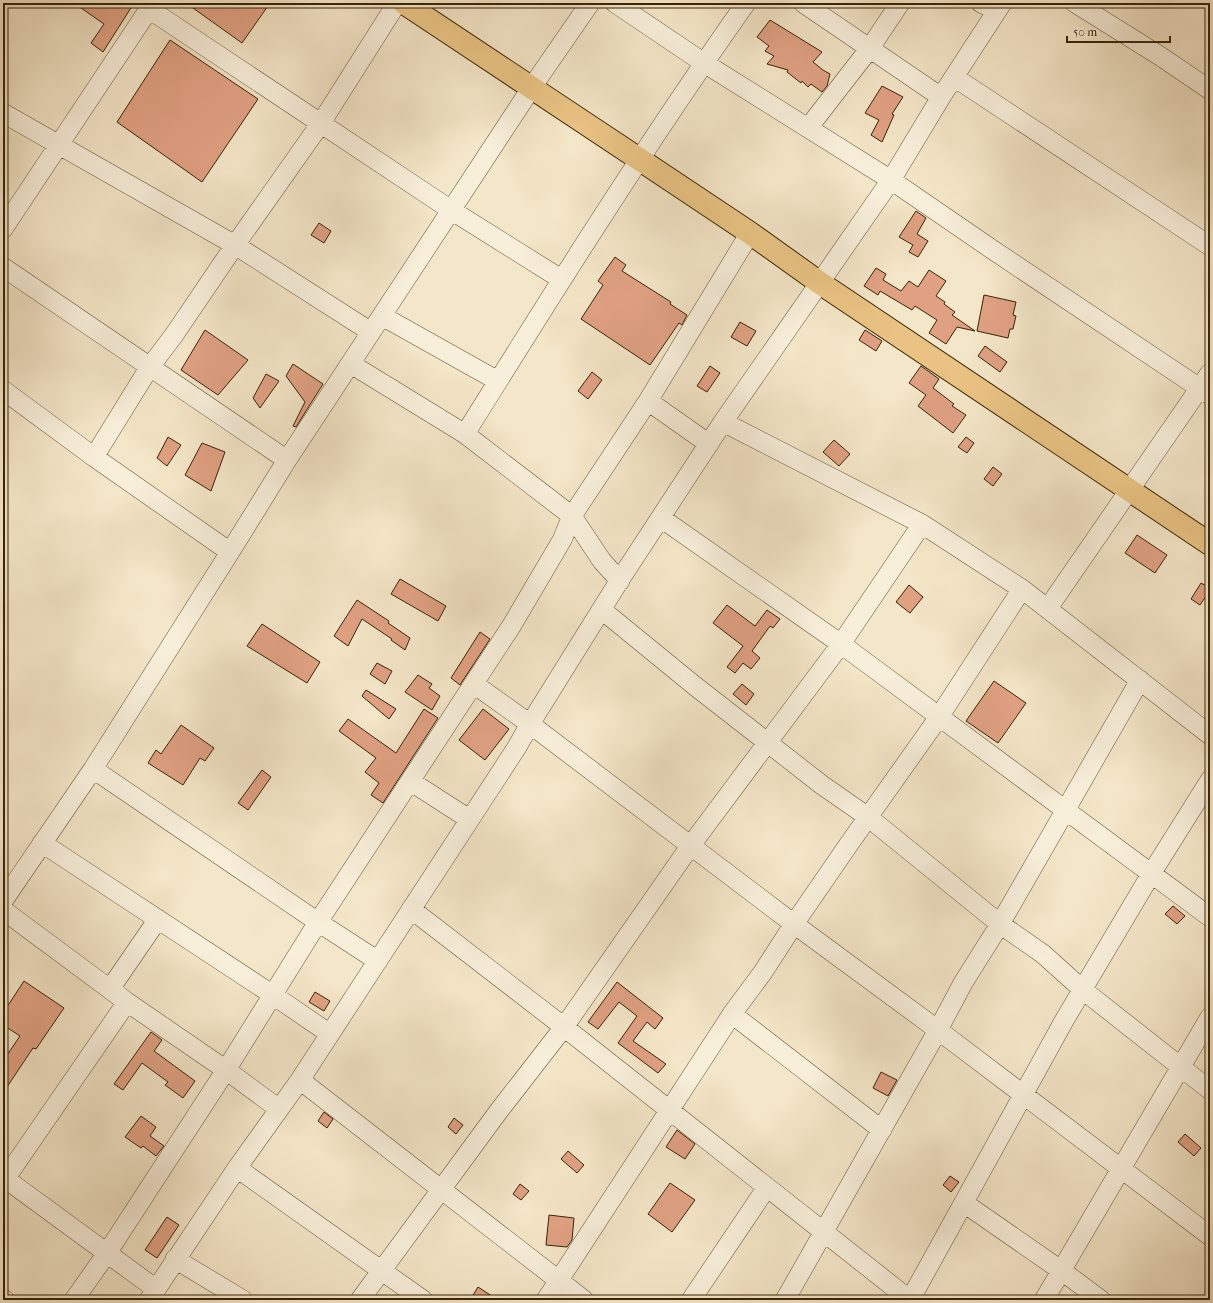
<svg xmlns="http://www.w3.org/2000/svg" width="1213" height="1303" font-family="'IM FELL French Canon',serif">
<rect width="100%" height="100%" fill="#f4e6c8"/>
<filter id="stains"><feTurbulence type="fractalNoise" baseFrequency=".005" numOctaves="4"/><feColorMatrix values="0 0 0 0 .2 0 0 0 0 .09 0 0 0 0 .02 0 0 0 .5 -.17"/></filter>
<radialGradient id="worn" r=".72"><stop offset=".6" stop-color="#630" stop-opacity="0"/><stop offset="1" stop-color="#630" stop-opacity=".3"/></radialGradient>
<path fill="#e0a183" stroke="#382406" d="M74 3H134L103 52 91 43 104 24Z
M186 3H270L242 43Z
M770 20 822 52 813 62 823 70 830 74 827 86 822 92 811 84 808 87 802 81 801 83 787 72 788 70 767 64 774 56 765 51 769 46 757 37Z
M170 40 258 99 202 182 117 122Z
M882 86 903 97 892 114 894 115 882 142 871 135 879 120 865 113Z
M916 211 926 218 917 234 928 241 918 257 909 252 913 245 899 237Z
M319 223 331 231 324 243 311 235Z
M615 257 626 265 622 271 671 302 670 304 687 315 682 325 679 323 650 365 581 319 603 285 598 281Z
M876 268 886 274 883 280 901 291 909 281 918 287 929 270 946 281 936 296 945 302 944 304 955 312 952 315 975 331 957 327 946 344 929 333 937 320 915 306 912 310 880 291 878 295 864 286Z
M984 295 1016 302 1013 315 1016 316 1013 329H1010L1008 338 977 331Z
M740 322 756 331 747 346 731 337Z
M205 330 248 360 218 395 181 370Z
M865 330 882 341 876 351 859 340Z
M985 346 1007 362 1000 372 978 356Z
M293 364 323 384 296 427 293 426 305 402 286 376Z
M710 366 720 373 707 392 697 386Z
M921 366 939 379 933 388 954 404 952 406 966 415 953 433 918 406 926 395 909 383Z
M592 372 602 380 588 399 578 391Z
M266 374 279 381 260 408 253 398Z
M168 437 181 445 167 466 157 458Z
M966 437 974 443 967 453 958 447Z
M834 440 850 454 839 466 823 452Z
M202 443 225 452 211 491 185 475Z
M993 467 1002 474 993 486 984 479Z
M1137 535 1167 555 1155 573 1125 553Z
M400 579 446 606 438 621 391 594Z
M1201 583 1210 588V590L1200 605 1191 599Z
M909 585 923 597 910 613 896 602Z
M357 600 389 621 388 623 410 638 405 650 391 640 392 639 362 619 348 646 334 636Z
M727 605 755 626 767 610 780 619 773 628 770 626 752 651 760 658 751 669 743 663 735 673 727 667 743 646 713 623Z
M262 624 320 662 307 683 247 646Z
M480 632 490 639 460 685 451 678Z
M377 663 392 671 385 684 370 674Z
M418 675 432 684 429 688 440 696 432 710 405 692Z
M994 681 1026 703 998 743 966 721Z
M742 684 754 694 746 705 733 694Z
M366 690 396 709 389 719 362 696Z
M424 709 438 718 383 803 371 795 379 783 365 772 376 758 339 731 348 719 396 753Z
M483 709 509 729 485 760 459 740Z
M181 725 214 748 205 761 200 758 183 785 148 763 156 750 161 754Z
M262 770 271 777 248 810 238 803Z
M1173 906 1185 916 1177 924 1165 914Z
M24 981 64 1008 36 1049 33 1048 3 1093V1061L20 1036 3 1025V1013Z
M617 982 663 1018 655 1029 647 1022 633 1041 666 1064 658 1073 618 1043 637 1016 619 1002 598 1029 588 1022Z
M315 992 330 1001 324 1011 309 1002Z
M151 1032 162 1040 154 1051 195 1081 183 1098 165 1085 168 1082 142 1063 123 1090 114 1084Z
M881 1072 897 1080 888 1096 873 1088Z
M324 1112 333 1119 327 1128 318 1121Z
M141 1116 156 1127 150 1136 164 1146 156 1156 143 1146 141 1148 125 1137Z
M454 1118 463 1125 456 1134 448 1127Z
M677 1130 695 1144 685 1159 666 1147Z
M1185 1134 1201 1148 1194 1156 1178 1142Z
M568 1151 584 1165 577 1173 561 1159Z
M950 1176 959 1182 951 1192 943 1185Z
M670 1183 695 1200 672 1232 648 1214Z
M520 1184 529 1191 521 1200 513 1194Z
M549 1215 574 1218 572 1240 567 1247 546 1245Z
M167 1217 179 1225 157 1258 145 1250Z
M478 1287 498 1300H470Z"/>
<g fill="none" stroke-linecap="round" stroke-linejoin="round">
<defs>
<path id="minor" d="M615 3 704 63 891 180 993 250 1210 395
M803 3 941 97
M981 3 997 11
M1075 3 1160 56 1210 90
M149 9 451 210 561 279
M954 77 1210 246
M3 113 235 245 371 332
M808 128 870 48 900 3
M3 229 153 3
M3 267 287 460
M382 316 498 381
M351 364 465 434 572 516 602 561 620 581
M3 390 94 457 230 552
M648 401 709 444
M723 422 922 524 1022 589 1210 735
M465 434C556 288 647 143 746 3
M94 457 149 368 174 335 235 245 321 123 397 3
M661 518 841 644 1210 917
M1048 608 1210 373
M602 610 695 686 822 785 868 817 1000 924 1043 954 1083 990 1210 1090
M474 684 530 724 794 924 938 1030 1210 1236
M93 769 318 922 378 961
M410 781 469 819
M42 843 273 995 330 1034
M3 901 93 769 230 552 287 460 532 87 590 3
M411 909 564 1027 910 1300
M3 910 127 1002 226 1070 279 1109
M110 989 158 919
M732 1014 882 1130
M300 1080 584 1300
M237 1168 423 1300
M3 1177 156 1289
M5 1179 127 1002
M964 1203 1062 1271 1101 1300
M175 1259 243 1300
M3 1299 5 1300
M74 1300 107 1253 226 1070 318 922 512 625 562 540 572 516 648 401 750 233
M149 1300 237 1168 300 1080 517 747 530 724 621 578 723 422 891 180 941 97 1002 3
M360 1300 498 1112 564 1027 691 845 841 644 922 524
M546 1300 732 1014 763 972 794 924 849 844 939 717 1022 589
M691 1300 767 1187
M785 1300 938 1030 963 983 1000 924 1038 858 1140 680
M910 1300 1065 1019 1151 874 1210 780
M1044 1300 1210 1017"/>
<path id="highway" d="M404 3 639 159 750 233 820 283 1210 544"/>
</defs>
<use href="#minor" stroke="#675436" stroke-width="20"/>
<use href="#highway" stroke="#382406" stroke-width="24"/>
<use href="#minor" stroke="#f8efdb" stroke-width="19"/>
<use href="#highway" stroke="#eac384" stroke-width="22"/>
</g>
<rect width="1213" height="1303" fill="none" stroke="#f4e6c8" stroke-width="16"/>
<rect x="4" y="4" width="1205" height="1295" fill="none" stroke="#382406" stroke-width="2"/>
<rect x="8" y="8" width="1197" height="1287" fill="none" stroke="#382406"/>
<path d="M1067 36v6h103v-6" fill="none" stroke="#382406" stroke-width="2"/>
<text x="1073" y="36" font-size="12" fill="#382406" stroke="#f8efdb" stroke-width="3" paint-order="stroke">50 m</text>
<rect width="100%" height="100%" filter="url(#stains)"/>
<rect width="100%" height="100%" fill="url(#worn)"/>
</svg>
